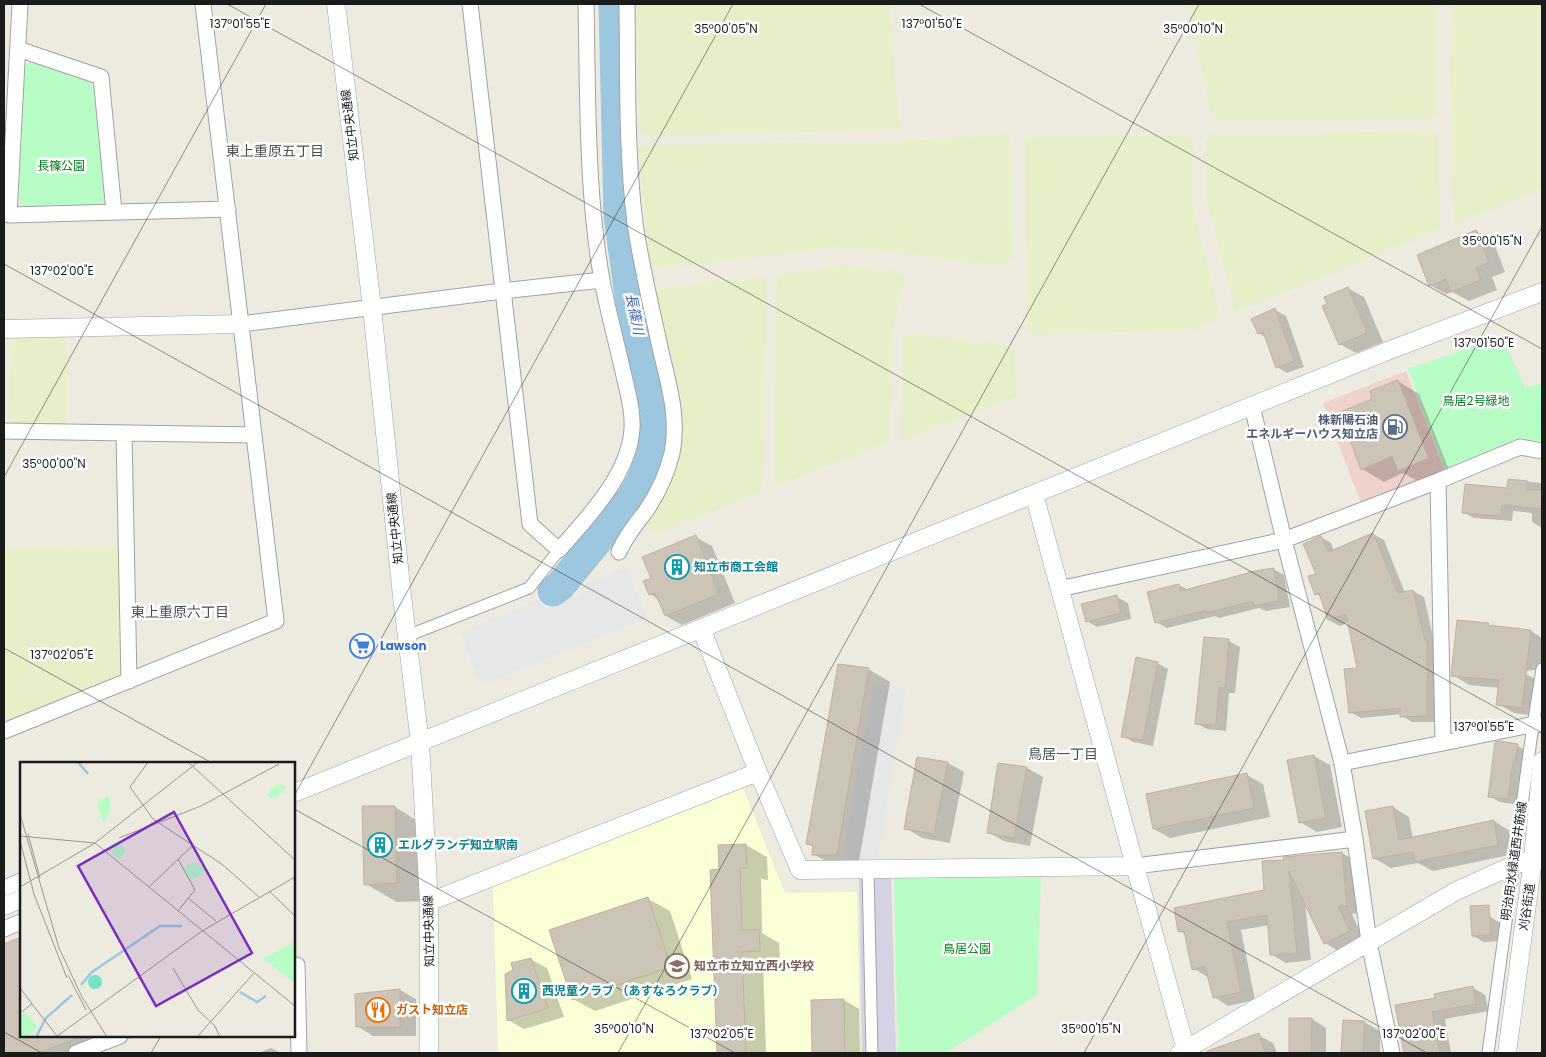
<svg xmlns="http://www.w3.org/2000/svg" width="1546" height="1057" font-family="Poppins,'Noto Sans JP',sans-serif">
<rect width="100%" height="100%" fill="#edeadf"/>
<path fill="#f0d2cc" d="M1406 371 1444 470 1361 503 1323 403Z"/>
<path fill="#faffd6" d="M743 788 785 893 857 892 860 1053H498L493 886Z"/>
<path fill="#e7eec8" d="M636 4H889L899 130 644 135 640 131Z
M1187 4H1437V112L1432 118 1213 120Z
M1451 4H1542V189L1454 224 1450 57 1452 56Z
M1432 131 1438 135 1440 229 1236 312 1207 199 1206 140 1212 135Z
M1005 135 1011 140 1013 259 1005 266 844 246 657 268 650 263 639 150 642 145 892 142Z
M1187 136 1193 142 1191 202 1220 317 1194 330 1028 334 1025 143 1029 137Z
M841 266 898 272 904 280 894 320 893 331 889 437 884 444 779 485 774 482 777 278 780 274Z
M761 276 767 279 762 486 760 493 657 533 646 522 669 485 680 442 681 395 655 295 659 289Z
M907 333 1008 346 1014 350 1016 397 901 441 903 337Z
M66 337V424L14 423 8 419 12 343 15 338Z
M119 547 122 670 119 676 4 724V548Z"/>
<path fill="#b7fdc5" d="M32 61 87 80 93 87 106 200 102 206 25 207 19 203 24 65Z
M1502 337 1525 387 1542 384V442L1519 440 1446 469 1408 369Z
M894 876 1041 877 1037 995 946 1053H898Z"/>
<path fill="#e7e7e7" d="M627 567 647 618 481 685 460 632 542 599 546 608 587 592 585 584Z
M873 684 906 689 878 859 842 861Z"/>
<path fill="#d5d3e3" d="M891 877 896 1053H862L859 878Z"/>
<path fill="#0003" d="M1476 231 1493 241 1505 272 1492 277 1497 290 1469 301 1452 292 1446 294 1430 285Z
M1348 288 1364 297 1383 342 1356 353 1340 344Z
M1275 310 1286 316 1304 367 1287 373 1277 367 1266 338 1259 333Z
M1398 381 1419 394 1449 470 1421 483 1403 473 1384 482 1362 469 1374 399Z
M1509 480 1542 483V528L1532 522V513L1513 511 1512 521 1474 518 1463 512 1508 489Z
M1373 534 1384 540 1405 593 1413 591 1424 597 1435 646 1437 722H1412L1402 716V714L1361 718 1350 712 1359 669 1349 622 1340 626 1329 620 1321 597 1316 594 1321 537 1331 543 1334 551Z
M695 537 712 546 735 603 682 625 666 616 659 600 650 594 652 578Z
M1273 569 1284 575 1290 607 1266 611 1259 608 1219 618 1215 616 1167 628 1156 622 1179 585 1188 590Z
M1117 597 1128 603 1131 619 1097 627 1087 621Z
M1488 624 1492 627 1531 631 1542 638V669L1517 672 1526 674 1542 683 1538 716 1514 713 1498 704 1500 688 1469 685 1453 675Z
M1206 638 1229 641 1240 647 1235 693H1229L1226 731 1207 729 1196 723Z
M1157 663 1168 669 1153 746 1133 742 1123 736Z
M868 669 890 682 858 867 835 866 813 854 814 847 808 844Z
M1518 746 1528 752 1519 805 1500 802 1489 796Z
M1314 756 1330 765 1342 827 1317 832 1300 822Z
M948 763 964 772 950 843 922 838 906 828Z
M1027 768 1043 777 1030 846 1004 841 988 832Z
M1247 775 1263 784 1270 817 1170 838 1154 829Z
M395 807 426 826 428 901 397 902 366 884Z
M1393 807 1409 817 1413 839 1494 821 1510 831 1514 854 1433 871 1418 863 1391 868 1374 858Z
M746 845 767 857 768 880 761 879 762 933 779 943 780 962 763 963 766 1053H718L711 871H720Z
M1342 853 1356 861 1361 913 1352 914 1364 940 1340 952 1325 943 1305 903 1311 960 1286 963 1271 954 1269 925 1241 930 1255 1000 1228 1006 1214 997 1208 977 1194 969 1186 935 1180 931 1266 891 1286 861Z
M648 899 670 911 692 979 595 1011 573 999Z
M1489 916 1500 923 1501 941 1484 942 1473 936Z
M21 938V1036H136L91 1053H4V946Z
M530 959 547 968 564 1017 524 1029 508 1020Z
M1472 987 1485 995 1489 1011 1445 1019 1451 1053H1406L1397 1006 1436 999Z
M400 990 416 999V1036H373L357 1026Z
M844 1000 859 1009 860 1053H813L812 1001Z
M1290 1019H1312L1326 1028V1053H1290Z
M1344 1021 1364 1022 1380 1031V1053H1343Z
M1258 1035 1273 1043 1277 1053H1232L1229 1045Z
M271 1048 281 1053H258Z"/>
<g fill="none" stroke-linecap="round" stroke-linejoin="round">
<path stroke="#9cc7df" stroke-width="31" d="M553 591 560 586 632 498 643 479 652 454 656 412 631 302 619 216 614 4"/>
</g>
<path fill="#cdc4b8" stroke="#c0b2a1" d="M1476 230 1489 262 1476 268 1481 280 1451 292 1446 279 1429 286 1417 255Z
M1348 287 1367 333 1339 345 1322 306 1327 304 1324 297Z
M1275 308 1294 361 1276 368 1263 332 1258 334 1251 319Z
M1398 380 1428 458 1398 471 1392 456 1361 470 1340 412 1372 399 1370 391Z
M1508 479 1528 481 1527 490H1542V509L1502 505 1501 516 1462 513 1465 484 1507 488Z
M1373 533 1398 593 1413 590 1425 640H1427V716L1400 717V708L1349 713 1344 669 1357 668 1346 614 1328 620 1319 593 1315 595 1308 576 1316 574 1303 544 1321 536 1328 552Z
M696 535 719 594 665 616 655 593 649 595 643 581 651 578 642 557Z
M1274 568 1279 601 1254 606 1253 601 1207 613V610L1155 623 1147 592 1179 584 1181 591 1248 573V572Z
M1117 595 1121 613 1086 622 1081 604Z
M1457 620 1489 623 1488 625 1531 630 1522 708 1496 705 1499 680 1451 676Z
M1204 637 1229 639 1225 688 1219 687 1216 725 1195 724Z
M1136 657 1158 662 1143 740 1121 737Z
M838 664 869 668 837 855H812L813 845 806 844Z
M1499 741 1518 744 1515 761H1513L1508 799 1488 797 1495 742Z
M1314 755 1326 818 1299 823 1287 760Z
M917 757 948 762 934 834 904 829Z
M998 763 1027 767 1014 838 987 833Z
M1247 773 1254 808 1153 829 1146 794Z
M362 806H395L397 883 364 885Z
M1393 806 1399 840 1494 820 1498 845 1415 862 1413 852 1373 859 1365 811Z
M746 844 747 868H740L742 930H759L760 951 742 952 746 1053H717L710 870 719 869 718 845Z
M1342 852 1347 906H1338L1350 931 1324 944 1289 871 1297 953 1270 955 1267 915 1227 922 1241 992 1213 998 1205 966 1192 970 1184 931 1178 932 1174 908 1264 890 1262 861 1284 860 1283 857 1294 856Z
M648 897 671 967 572 1000 549 930Z
M1489 905 1491 935 1472 936 1470 906Z
M21 937V1036H80V1037L38 1053H4V944Z
M531 958 548 1008 507 1021 505 974 513 970 511 963Z
M1473 986 1476 1004 1432 1012 1440 1053H1404L1395 1005 1435 998 1434 994Z
M400 989V1027H356L355 994Z
M844 999 845 1053H812L811 1000Z
M1289 1018H1312L1311 1053H1289Z
M1343 1020 1365 1021 1363 1053H1341Z
M1259 1033 1265 1053H1208L1207 1051Z"/>
<g fill="none" stroke-linecap="round" stroke-linejoin="round">
<defs>
<path id="pedestrian" d="M407 636 529 588 559 550
M868 869 872 1053
M1488 1053 1532 732 1542 669"/>
<path id="minor" d="M20 4 9 215 228 209
M470 4 530 524 559 550C588 517 629 475 632 429 633 411 628 393 624 376 617 344 608 312 602 280 586 190 588 95 586 4
M18 49 101 77 114 212
M241 324 502 291 602 280
M1252 406 1284 540 1342 763 1355 839 1369 942 1392 1053
M4 431 254 435
M124 433 129 681
M1438 481 1520 447 1542 451
M619 552C625 537 636 524 646 511 658 493 667 474 672 453 679 419 669 385 661 352 652 309 641 266 635 223 626 150 628 76 627 4
M1059 589 1284 540 1438 481 1443 743 1530 725 1542 724
M4 731 276 621 203 4
M1342 763 1443 743
M1135 866 1355 839
M4 888 21 881
M4 929 21 922
M294 966 297 965 299 1053
M76 1053 120 1036"/>
<path id="tertiary" d="M336 4 372 308 402 596 420 743 429 902V1053
M4 329 241 324
M1034 494 1135 866 1186 1050
M701 628 758 772 800 870 1135 866
M294 793 1390 350 1542 292
M429 902 758 772
M4 906 21 899
M1180 1053 1456 891 1514 865 1542 856
M1507 1053 1533 859 1542 761"/>
</defs>
<use href="#pedestrian" stroke="#a2a2a2" stroke-width="13"/>
<use href="#minor" stroke="#a2a2a2" stroke-width="17"/>
<use href="#tertiary" stroke="#a2a2a2" stroke-width="19"/>
<use href="#pedestrian" stroke="#fff" stroke-width="11"/>
<use href="#minor" stroke="#fff" stroke-width="15"/>
<use href="#tertiary" stroke="#fff" stroke-width="18"/>
</g>
<path fill="none" stroke="#1b1b1b" stroke-width="1" stroke-opacity="0.45" d="M227 4 1542 733M919 4 1542 349M4 264 1427 1053M4 477 266 4M4 648 212 763M294 796 733 4M294 809 735 1053M4 1032 42 1053M151 1053 161 1036M618 1053 1199 4M1084 1053 1542 227"/>
<defs>
<symbol id="fuel-ring" viewBox="-11 -11 22 22"><circle r="9.5" fill="#fff" stroke="#5c6f8a" stroke-width="1.5"/><path d="M-5.5-6h7V0h2V4h1.3V-2.5L3-4.5l.8-.8L6-3V5H2.5V1h-1V6h-7ZM-4.2-4.7v3.2H.2V-4.7Z" fill="#5c6f8a"/></symbol>
<symbol id="building-ring" viewBox="-11 -11 22 22"><circle r="9.5" fill="#fff" stroke="#0f9aa8" stroke-width="1.5"/><path d="M-4-6H4V6H1V3H-1V6H-4ZM-2.5-4.3h1.7v1.8h-1.7ZM.8-4.3h1.7v1.8H.8ZM-2.5-1h1.7V.8h-1.7ZM.8-1h1.7V.8H.8Z" fill="#0f9aa8"/></symbol>
<symbol id="supermarket-ring" viewBox="-11 -11 22 22"><circle r="9.5" fill="#fff" stroke="#3f7fe0" stroke-width="1.5"/><path d="M-6-5.5h2.5l.6 2H6L4.5 2H-2.5L-4.4-4H-6ZM-1.5 3.2a1.3 1.3 0 1 0 .1 0ZM3 3.2a1.3 1.3 0 1 0 .1 0Z" fill="#3f7fe0"/></symbol>
<symbol id="school-ring" viewBox="-11 -11 22 22"><circle r="9.5" fill="#fff" stroke="#8d6e63" stroke-width="1.5"/><path d="M0-5L7-2L0 1L-7-2ZM-4 1L0 2.5L4 1V4Q0 6-4 4Z" fill="#8d6e63"/></symbol>
<symbol id="restaurant-ring" viewBox="-11 -11 22 22"><circle r="9.5" fill="#fff" stroke="#e8710a" stroke-width="1.5"/><path d="M-5-6h1v4h1v-4h1v4h1v-4h1v5L-1.5 .5V6h-2V.5L-5-1ZM5-6V6H3V1.5H1.5Q1.5-4 5-6Z" fill="#e8710a"/></symbol>
</defs>
<g fill-rule="evenodd">
<use href="#fuel-ring" x="1381" y="413" width="28" height="28"/>
<use href="#building-ring" x="663" y="553" width="28" height="28"/>
<use href="#supermarket-ring" x="348" y="632" width="28" height="28"/>
<use href="#building-ring" x="366" y="831" width="28" height="28"/>
<use href="#school-ring" x="663" y="952" width="28" height="28"/>
<use href="#building-ring" x="510" y="977" width="28" height="28"/>
<use href="#restaurant-ring" x="364" y="996" width="28" height="28"/>
</g>
<g text-anchor="middle" stroke-width="5" stroke-linejoin="round" paint-order="stroke">
<g font-size="12" fill="#1b1b1b" stroke="#fff">
<text transform="translate(350 125) rotate(-97)" y="4">知立中央通線</text>
<text transform="translate(395 528) rotate(-96)" y="4">知立中央通線</text>
<text transform="translate(1514 861) rotate(-82)" y="4">明治用水緑道西井筋線</text>
<text transform="translate(1527 907) rotate(-82)" y="4">刈谷街道</text>
<text transform="translate(429 931) rotate(-91)" y="4">知立中央通線</text>
</g>
<g font-size="12" fill="#047d1d" stroke="#fff">
<text x="61" y="170">長篠公園</text>
<text x="1476" y="405">鳥居2号緑地</text>
<text x="967" y="953">鳥居公園</text>
</g>
<g font-size="12" font-weight="bold" fill="#4e5e75" stroke="#fff" text-anchor="end">
<text x="1378" y="424">株新陽石油<tspan x="1378" dy="14">エネルギーハウス知立店</tspan></text>
</g>
<g font-size="12" font-weight="bold" fill="#0d838f" stroke="#fff" text-anchor="start">
<text x="694" y="571">知立市商工会館</text>
<text x="398" y="849">エルグランデ知立駅南</text>
<text x="542" y="995">西児童クラブ （あすなろクラブ）</text>
</g>
<g font-size="12" font-weight="bold" fill="#366cbe" stroke="#fff" text-anchor="start">
<text x="380" y="650">Lawson</text>
</g>
<g font-size="12" font-weight="bold" fill="#785e54" stroke="#fff" text-anchor="start">
<text x="694" y="970">知立市立知立西小学校</text>
</g>
<g font-size="12" font-weight="bold" fill="#c56008" stroke="#fff" text-anchor="start">
<text x="396" y="1014">ガスト知立店</text>
</g>
<g font-size="14" fill="#4e4e4e" stroke="#fff">
<text x="275" y="156">東上重原五丁目</text>
<text x="180" y="617">東上重原六丁目</text>
<text x="1063" y="759">鳥居一丁目</text>
</g>
<g font-size="14" font-style="italic" fill="#426baf" stroke="#fff">
<text transform="translate(635 314) rotate(79)" y="5">長篠川</text>
</g>
</g>
<g transform="translate(20 762)">
<rect width="275" height="275" fill="#edeadf"/>
<path d="M257 22 267 25 254 38 247 32ZM87 34 91 40 88 56 83 61 77 41ZM97 79 106 89 99 98 91 91 94 86 91 82ZM174 100 189 108 171 119 163 105ZM275 180V218L273 220 243 196ZM5 250 18 265 7 275H0V253Z" fill="#b7fdc5"/>
<path d="M68 220a7 7 0 1 1 14 0a7 7 0 1 1-14 0Z" fill="#76e3c6"/>
<path fill="none" stroke="#9cc7df" stroke-width="2.5" d="M58 0 68 12M61 223 72 210 140 164H162M220 230 237 240 246 234M16 275 26 256 52 233"/>
<path fill="none" stroke="#999791" stroke-width="1" d="M128 0 110 25 133 57 203 103 239 135M168 0 275 98M0 52 39 186 62 235 87 275M8 72 20 116M0 74 75 81 178 0M99 76 181 44 259 2M0 79 14 132 47 216M75 81 275 244M158 97 175 128 158 149M0 125 75 81M129 125 172 84M249 129 275 154M168 136 196 159M153 206 178 248 195 264 200 275M48 213 66 248M0 226 12 242M0 251 12 242 37 274M36 275 182 169 275 115M177 275 234 211"/>
<path fill="#7b2cbf" fill-opacity="0.15" stroke="#7b2cbf" stroke-width="2.5" d="M154 50 232 191 136 244 58 104Z"/>
<rect width="275" height="275" fill="none" stroke="#1b1b1b" stroke-width="2.5"/>
</g>
<g font-size="12" text-anchor="middle" fill="#1b1b1b" stroke="#fff" stroke-width="5" stroke-linejoin="round" paint-order="stroke">
<text x="932" y="28">137°01'50"E</text>
<text x="240" y="28">137°01'55"E</text>
<text x="726" y="33">35°00'05"N</text>
<text x="1193" y="33">35°00'10"N</text>
<text x="1492" y="245">35°00'15"N</text>
<text x="62" y="275">137°02'00"E</text>
<text x="1484" y="347">137°01'50"E</text>
<text x="54" y="468">35°00'00"N</text>
<text x="62" y="659">137°02'05"E</text>
<text x="1484" y="731">137°01'55"E</text>
<text x="624" y="1033">35°00'10"N</text>
<text x="1091" y="1033">35°00'15"N</text>
<text x="722" y="1038">137°02'05"E</text>
<text x="1414" y="1038">137°02'00"E</text>
</g>
<rect width="1546" height="1057" fill="none" stroke="#1b1b1b" stroke-width="10"/>
</svg>
